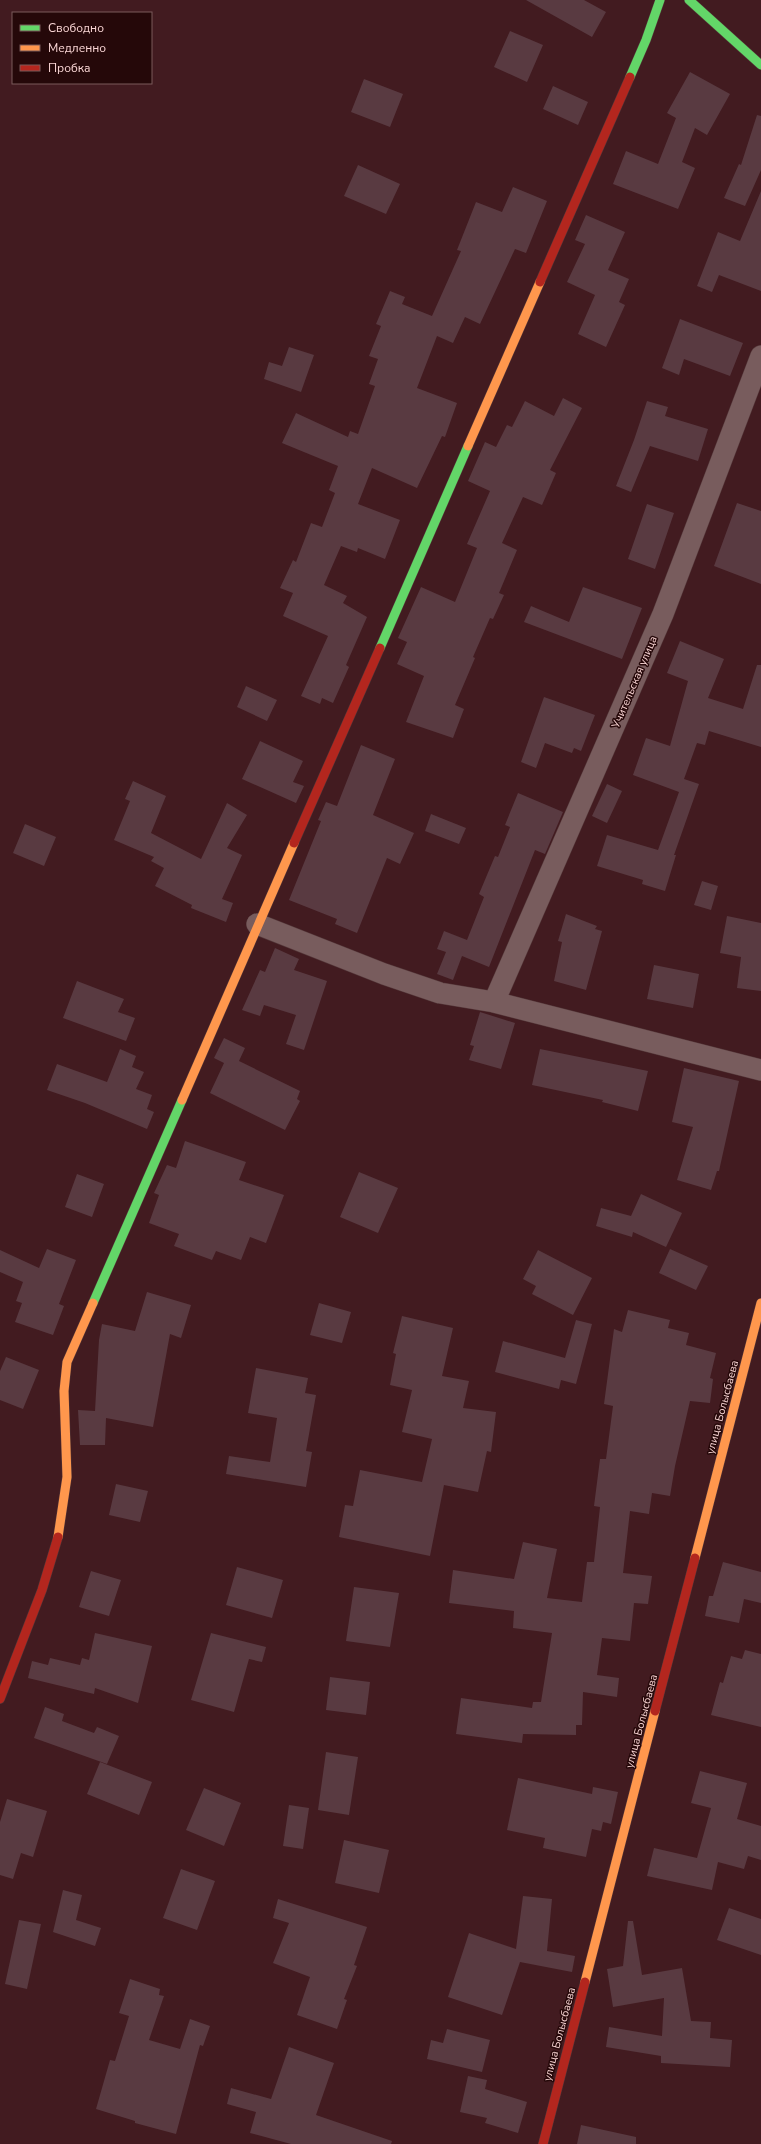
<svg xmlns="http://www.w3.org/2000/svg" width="761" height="2144" font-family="'Nunito Sans',sans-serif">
<rect width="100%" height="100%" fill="#421b20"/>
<path fill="#593a41" d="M526 0H584L606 12 592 37Z
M510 31 543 45 527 82 494 67Z
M690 72 730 94 707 135 695 128 682 162 695 168 678 209 613 184 626 151 658 164 676 118 667 113Z
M364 79 403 94 390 127 351 112Z
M553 86 588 102 578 125 543 109Z
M757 115 761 116V170L745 206 724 198 739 164 741 165Z
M358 165 400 184 386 214 344 196Z
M513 187 547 201 526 253 515 249 480 324 465 317 453 343 437 336 417 388 457 403 445 437 442 436 417 488 372 468 358 504 400 520 385 559 358 548 357 552 341 546 324 585 347 596 343 603 367 617 346 665 349 667 333 703 322 698 320 704 301 696 328 636 283 616 293 593 280 588 293 560 296 562 311 523 322 527 335 493 329 490 338 466 282 443 296 413 348 437 350 431 358 434 375 386 369 384 378 359 369 356 381 326 376 324 390 291 405 297 402 304 432 316 461 251 457 250 476 202 502 212Z
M761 191V291L719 275 712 292 697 286 718 232 740 241Z
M586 215 625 232 608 270 629 279 619 302 625 305 606 347 578 334 595 295 567 282 585 244 575 240Z
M680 319 743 343 730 376 684 359 679 375 662 368Z
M289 347 314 355 301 392 264 379 269 362 282 366Z
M563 398 582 408 550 470 556 473 542 505 523 497 502 543 517 550 499 593 504 595 493 619 490 618 473 657 475 658 455 705 464 709 453 738 406 722 424 676 397 664 407 642 398 638 421 587 455 602 477 548 467 544 490 491 468 481 485 442 496 447 507 425 512 427 525 401 554 416Z
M647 401 668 407 665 416 708 429 698 461 650 446 631 492 616 486 634 440Z
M737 503 761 511V584L714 566Z
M647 504 674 513 655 569 628 559Z
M583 587 642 608 622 659 524 622 531 606 569 622Z
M680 641 724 659 708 698 743 709 757 665H761V747L709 731 705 745 697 743 684 779 699 784 674 855H676L665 891 642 884 643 880 597 866 607 835 658 850 679 792 633 775 646 738 670 746 688 681 667 673Z
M246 686 277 700 267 721 237 707Z
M544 697 595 715 581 751 574 748 572 753 545 743 536 768 521 762Z
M260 741 303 761 293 782 304 786 296 803 242 779Z
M361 745 395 759 373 815 414 833 400 864 387 858 357 933 335 924 337 919 289 900 321 821 318 820 326 802 337 806Z
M133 781 166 796 151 833 201 859 227 803 247 815 227 848 242 855 222 899 233 903 226 922 191 908 192 905 155 886 164 868 151 861 154 857 114 840 130 801 125 799Z
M607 784 622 791 607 823 592 816Z
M518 793 563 812 545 854 535 850 489 967 462 956 453 980 437 974 446 952 437 949 444 931 467 940 484 897 479 894 495 856 498 857 510 827 505 825Z
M431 814 466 828 459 844 425 831Z
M25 824 56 837 44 866 13 853Z
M702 881 718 886 711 910 694 905Z
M566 914 597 926 595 929 602 931 586 990 554 981 562 942 558 941Z
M727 916 761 923V991L737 988 741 957 720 953Z
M275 948 299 959 294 970 327 981 304 1050 286 1044 296 1015 264 1005 260 1016 242 1010 260 970 265 972Z
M654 965 699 974 693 1008 647 999Z
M77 981 124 999 118 1012 135 1018 126 1041 63 1018Z
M480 1012 515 1023 501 1069 469 1060 474 1046 470 1045Z
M224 1038 245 1048 239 1061 300 1091 297 1099 300 1101 285 1130 210 1093 224 1063 214 1058Z
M120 1049 136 1056 132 1067 144 1072 136 1089 152 1095 147 1109 154 1112 147 1129 85 1103 47 1090 57 1064 107 1082Z
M540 1049 648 1071 638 1111 602 1102 603 1100 532 1085Z
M684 1068 739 1081 719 1171H717L711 1190 677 1180 693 1127 672 1122Z
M185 1141 246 1162 239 1180 284 1195 266 1243 250 1237 241 1260 216 1251 212 1260 174 1246 179 1234 149 1223 159 1195 154 1193 167 1165 176 1168Z
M359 1172 398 1188 378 1233 340 1217Z
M77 1174 104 1184 92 1217 65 1207Z
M641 1194 682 1213 666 1247 633 1232 632 1237 596 1226 601 1208 631 1216Z
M47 1249 76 1260 59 1304 64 1306 53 1335 15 1322 22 1303 16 1301 23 1282 0 1272V1250L39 1268Z
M670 1249 708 1266 696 1290 659 1273Z
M538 1250 592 1278 573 1315 532 1294 536 1286 523 1279Z
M147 1292 191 1305 181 1338 170 1334 153 1427 106 1418 105 1445H80L78 1410 95 1411 99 1340 102 1324 135 1331Z
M319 1303 351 1312 342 1343 310 1335Z
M628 1310 670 1320 668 1328 689 1333 686 1345 716 1353 710 1378 713 1379 710 1403 690 1401 675 1466 670 1496 652 1493 649 1514 630 1511 623 1573 652 1576 648 1604 634 1603 630 1641 602 1638 597 1675 619 1678 617 1697 583 1692 582 1725H576V1735L523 1734 522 1743 456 1734 461 1698 532 1708 533 1702H541L552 1633 513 1628 514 1611 449 1603 453 1570 514 1579 523 1542 557 1549 547 1598 582 1602 587 1562H594L600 1507 594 1506 600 1459H606L613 1406 604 1404 614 1329 622 1332Z
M402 1316 453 1328 442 1376 469 1381 463 1408 496 1412 491 1452 487 1451 478 1492 444 1485 430 1556 339 1537 345 1505 353 1506 360 1470 422 1482 432 1439 402 1432 412 1390 390 1385 396 1354 393 1353Z
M576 1320 592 1324 576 1384 561 1380 559 1389 495 1372 503 1341 565 1358Z
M6 1357 39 1370 23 1409 0 1400V1371Z
M256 1368 308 1378 305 1393 316 1395 306 1451 312 1452 306 1487 226 1474 229 1456 270 1462 277 1418 248 1413Z
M116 1484 148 1491 140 1522 109 1515Z
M723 1562 761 1572V1603L744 1599 739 1623 705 1616 709 1596H713Z
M237 1567 283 1580 272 1618 226 1605Z
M91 1571 121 1580 109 1616 79 1607Z
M354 1587 399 1593 390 1647 346 1641Z
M95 1633 152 1646 138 1703 95 1688 94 1694 28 1678 32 1661 48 1665 50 1658 80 1665 82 1658 89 1660Z
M211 1633 266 1647 262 1662 249 1659 234 1712 191 1700Z
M745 1650 761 1654V1727L711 1715 720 1682 723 1683 731 1656 742 1659Z
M330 1677 370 1682 366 1715 326 1710Z
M45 1707 64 1714 62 1721 94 1733 97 1727 119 1736 107 1764 34 1738Z
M326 1752 358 1757 349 1815 318 1810Z
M100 1762 152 1782 139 1815 87 1794Z
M700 1771 747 1783 737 1819 761 1826V1860L748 1856 744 1869 718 1862 712 1890 647 1876 654 1848 697 1858 711 1808 691 1803Z
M518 1778 592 1794 593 1787 618 1792 611 1824 603 1822 601 1831 592 1829 586 1857 543 1848 545 1838 507 1830Z
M204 1788 241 1803 224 1846 186 1830Z
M7 1799 47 1811 33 1857 21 1853 13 1879 0 1875V1822Z
M289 1805 309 1808 303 1849 283 1846Z
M344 1840 389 1850 379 1893 335 1883Z
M181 1869 215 1881 197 1930 163 1918Z
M63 1890 82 1895 76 1920 101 1928 95 1946 53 1932Z
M523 1896 552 1899 547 1951 575 1956 572 1972 520 1962 502 2015 448 1997 469 1933 516 1949Z
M278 1899 367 1927 354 1965 357 1966 344 1999 347 2000 337 2029 297 2015 310 1977 273 1963 289 1923 273 1918Z
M729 1908 761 1919V1955L717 1940Z
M19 1920 41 1924 27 1989 5 1984Z
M628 1921H633L642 1975 682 1968 691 2021 711 2022 710 2038 732 2040 730 2067 661 2063V2056L606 2047 609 2027 662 2036 664 1998 613 2007 607 1969 623 1966Z
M130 1979 160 1989 159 1995 164 1996 149 2040 180 2049 190 2019 210 2026 203 2046 200 2045 176 2134 135 2123V2121L96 2109 110 2060 115 2061 129 2016 119 2013Z
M447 2029 490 2040 482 2072 427 2059 431 2040 443 2043Z
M289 2047 334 2063 316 2115 392 2141 391 2144H291L250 2133 256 2112 227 2104 231 2088 271 2099Z
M468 2076 487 2080 485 2089 527 2102 518 2133 485 2123 487 2118 460 2112Z
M581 2125 636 2137V2144H577Z"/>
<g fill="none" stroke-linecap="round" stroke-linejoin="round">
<defs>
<path id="street" d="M257 924 384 974 440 993 494 1002 761 1070
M494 1002 663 614 761 356"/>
<path id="fast" d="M689 0 761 65
M630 77 646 40 660 0
M380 648 468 446
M93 1303 182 1100"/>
<path id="slow" d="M468 446 540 282
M182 1100 294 843
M58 1537 67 1477 64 1391 67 1362 93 1303
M695 1558 761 1303
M585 1982 655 1711"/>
<path id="jam" d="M540 282 630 77
M294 843 380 648
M0 1699 42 1590 58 1537
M655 1711 695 1558
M543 2144 585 1982"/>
</defs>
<use href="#street" stroke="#543739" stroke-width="22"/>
<use href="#fast" stroke="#543739" stroke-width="10"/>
<use href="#slow" stroke="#543739" stroke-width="10"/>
<use href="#jam" stroke="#543739" stroke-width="10"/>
<use href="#street" stroke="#785c5d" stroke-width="21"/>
<use href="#fast" stroke="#63d668" stroke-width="9"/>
<use href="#slow" stroke="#ff974d" stroke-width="9"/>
<use href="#jam" stroke="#b3261e" stroke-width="9"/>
</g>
<g text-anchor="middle" stroke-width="3" stroke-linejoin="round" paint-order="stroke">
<g font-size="11" fill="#fad6d5" stroke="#250809">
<text transform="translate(634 682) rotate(-67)" y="4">Учительская улица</text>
<text transform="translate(722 1407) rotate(-75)" y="4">улица Болысбаева</text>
<text transform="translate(641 1721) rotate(-75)" y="4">улица Болысбаева</text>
<text transform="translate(559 2034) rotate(-75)" y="4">улица Болысбаева</text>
</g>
</g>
<rect x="12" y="12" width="140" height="72" fill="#250809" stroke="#7a5a5b"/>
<rect x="20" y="25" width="20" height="6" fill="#63d668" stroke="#7a5a5b"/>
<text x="48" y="32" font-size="12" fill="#fad6d5">Свободно</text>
<rect x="20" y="45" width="20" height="6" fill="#ff974d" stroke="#7a5a5b"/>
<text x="48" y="52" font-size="12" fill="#fad6d5">Медленно</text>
<rect x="20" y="65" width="20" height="6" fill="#b3261e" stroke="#7a5a5b"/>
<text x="48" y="72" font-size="12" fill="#fad6d5">Пробка</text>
</svg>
